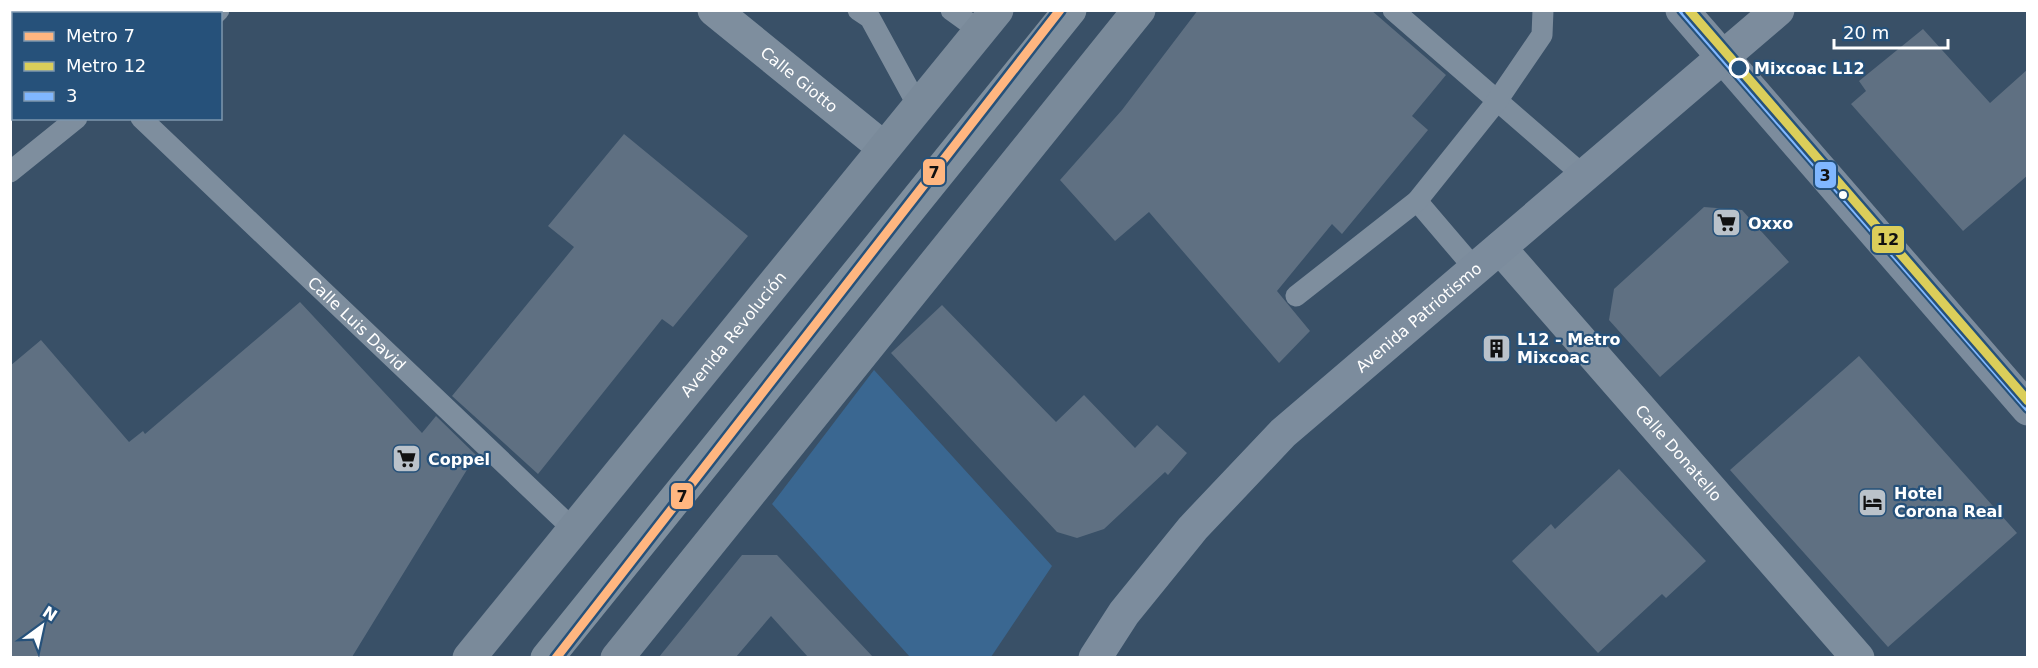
<svg xmlns="http://www.w3.org/2000/svg" width="2038" height="668" font-family="'DejaVu Sans',sans-serif">
<rect width="100%" height="100%" fill="#395067"/>
<path fill="#3a6791" d="M70 11H196L192 14H73Z
M874 370 1052 566 991 657H910L772 504Z"/>
<path fill="#5f7082" d="M1198 10H1371L1446 75 1412 116 1428 130 1342 234 1332 224 1277 291 1310 331 1279 363 1149 212 1115 241 1060 180 1122 110Z
M1923 29 1990 103 2028 69V175L1963 231 1851 104 1866 91 1859 81Z
M624 134 748 236 673 327 662 319 538 474 452 396 574 247 548 226Z
M1704 207 1742 210 1789 262 1660 377 1609 320 1614 289Z
M300 302 422 433 436 416 476 455 352 657H10V366L41 340 129 442 143 431 145 434Z
M942 305 1056 422 1084 395 1135 448 1157 425 1187 453 1168 475 1165 472 1104 529 1077 538 1057 532 891 353Z
M1859 356 2017 533 1888 647 1730 470Z
M1619 469 1706 561 1666 598 1662 594 1598 653 1512 561 1551 524 1555 529Z
M742 555H777L873 657H808L771 616 736 657H659Z"/>
<g fill="none" stroke-linecap="round" stroke-linejoin="round">
<g stroke="#7e8e9e" stroke-width="21">
<path d="M858 10 870 18 918 106"/>
<path d="M951 10 980 31"/>
<path d="M1393 10 1584 176"/>
<path d="M215 14 219 10"/>
<path id="s1" d="M141 118 574 530"/>
<path d="M10 172 77 118"/>
<path d="M1417 201 1475 269"/>
<path d="M1296 296 1417 201 1497 101 1542 35 1543 10"/>
</g>
<g stroke="#7e8e9e" stroke-width="33">
<path d="M38 10 40 14"/>
<path id="s2" d="M1500 248 1858 658"/>
</g>
<path stroke="#7e8e9e" stroke-width="33" id="s3" d="M714 10 884 148"/>
<g stroke="#7a8a9a" stroke-width="33">
<path id="s4" d="M469 658 997 10"/>
<path d="M617 658 1139 10"/>
</g>
<g stroke="#7c8c9d" stroke-width="33">
<path d="M1682 10 2028 409"/>
<path id="s5" d="M1095 658 1124 613 1193 528 1283 433 1778 10"/>
</g>
<path stroke="#7f8f9e" stroke-width="33" d="M547 658 1070 10"/>
<defs>
<path id="bus-1" d="M1682 10 2028 408"/>
</defs>
<use href="#bus-1" stroke="#26517a" stroke-width="12"/>
<use href="#bus-1" stroke="#80b7ff" stroke-width="8"/>
<defs>
<path id="metro-1" d="M556 658 1060 10"/>
<path id="metro-2" d="M1689 10 2028 401"/>
</defs>
<use href="#metro-1" stroke="#26517a" stroke-width="14"/>
<use href="#metro-2" stroke="#26517a" stroke-width="14"/>
<use href="#metro-1" stroke="#ffb680" stroke-width="9"/>
<use href="#metro-2" stroke="#dbce5a" stroke-width="9"/>
</g>
<defs>
<symbol id="supermarket-square" viewBox="-11 -11 22 22"><rect x="-9" y="-9" width="18" height="18" rx="4" fill="#bac2ca" stroke="#26517a"/><path d="M-6-5.5h2.5l.6 2H6L4.5 2H-2.5L-4.4-4H-6ZM-1.5 3.2a1.3 1.3 0 1 0 .1 0ZM3 3.2a1.3 1.3 0 1 0 .1 0Z" fill="#111"/></symbol>
<symbol id="building-square" viewBox="-11 -11 22 22"><rect x="-9" y="-9" width="18" height="18" rx="4" fill="#bac2ca" stroke="#26517a"/><path d="M-4-6H4V6H1V3H-1V6H-4ZM-2.5-4.3h1.7v1.8h-1.7ZM.8-4.3h1.7v1.8H.8ZM-2.5-1h1.7V.8h-1.7ZM.8-1h1.7V.8H.8Z" fill="#111"/></symbol>
<symbol id="hotel-square" viewBox="-11 -11 22 22"><rect x="-9" y="-9" width="18" height="18" rx="4" fill="#bac2ca" stroke="#26517a"/><path d="M-6-4.5h1.5V1H6V5H4.5V3h-9V5H-6ZM-4 0a1.8 1.8 0 1 1 3.6 0ZM.5 0V-2.5h3Q6-2.5 6 0Z" fill="#111"/></symbol>
</defs>
<g fill-rule="evenodd">
<use href="#supermarket-square" x="1710" y="206" width="33" height="33"/>
<use href="#building-square" x="1480" y="332" width="33" height="33"/>
<use href="#supermarket-square" x="390" y="442" width="33" height="33"/>
<use href="#hotel-square" x="1856" y="486" width="33" height="33"/>
</g>
<circle fill="#26517a" stroke="#fff" stroke-width="3" cx="1739" cy="68" r="9"/>
<circle fill="#fff" stroke="#26517a" stroke-width="2" cx="1843" cy="195" r="5"/>
<g text-anchor="middle" stroke-width="4.5" stroke-linejoin="round" paint-order="stroke">
<g font-size="16" font-weight="bold" fill="#fff" stroke="#26517a" text-anchor="start">
<text x="1754" y="74">Mixcoac L12</text>
</g>
<g font-size="16" fill="#fff" stroke="#26517a">
<text dy="6" stroke="none"><textPath href="#s3" startOffset="110">Calle Giotto</textPath></text>
<text dy="6" stroke="none"><textPath href="#s5" startOffset="472">Avenida Patriotismo</textPath></text>
<text dy="6" stroke="none"><textPath href="#s1" startOffset="298">Calle Luis David</textPath></text>
<text dy="6" stroke="none"><textPath href="#s4" startOffset="418">Avenida Revolución</textPath></text>
<text dy="6" stroke="none"><textPath href="#s2" startOffset="272">Calle Donatello</textPath></text>
</g>
<g font-size="16" font-weight="bold" fill="#fff" stroke="#26517a" text-anchor="start">
<text x="1748" y="229">Oxxo</text>
<text x="1517" y="345">L12 - Metro<tspan x="1517" dy="18">Mixcoac</tspan></text>
<text x="428" y="465">Coppel</text>
<text x="1894" y="499">Hotel<tspan x="1894" dy="18">Corona Real</tspan></text>
</g>
</g>
<g stroke="#26517a" stroke-width="2">
<rect x="922" y="158" width="24" height="28" rx="6" fill="#ffb680"/>
<rect x="1814" y="161" width="23" height="28" rx="6" fill="#80b7ff"/>
<rect x="1871" y="225" width="34" height="29" rx="6" fill="#dbce5a"/>
<rect x="670" y="482" width="24" height="28" rx="6" fill="#ffb680"/>
</g>
<g font-size="16" text-anchor="middle" font-weight="bold" fill="#111">
<text x="934" y="178">7</text>
<text x="1825" y="181">3</text>
<text x="1888" y="245">12</text>
<text x="682" y="502">7</text>
</g>
<rect width="2038" height="668" fill="none" stroke="#ffffff" stroke-width="24"/>
<rect x="12" y="12" width="210" height="108" fill="#26517a" stroke="#7d97af" stroke-width="1.5"/>
<rect x="24" y="32" width="30" height="9" fill="#ffb680" stroke="#7d97af" stroke-width="1.5"/>
<text x="66" y="42" font-size="18" fill="#ffffff">Metro 7</text>
<rect x="24" y="62" width="30" height="9" fill="#dbce5a" stroke="#7d97af" stroke-width="1.5"/>
<text x="66" y="72" font-size="18" fill="#ffffff">Metro 12</text>
<rect x="24" y="92" width="30" height="9" fill="#80b7ff" stroke="#7d97af" stroke-width="1.5"/>
<text x="66" y="102" font-size="18" fill="#ffffff">3</text>
<g transform="translate(42 626) rotate(33)" stroke="#26517a" stroke-width="4.5" paint-order="stroke">
<path d="M0-4.5L10 22L0 15L-10 22Z" fill="#ffffff"/>
<text y="-9" font-size="16" font-weight="bold" text-anchor="middle" fill="#ffffff">N</text>
</g>
<path d="M1834 39v9h114v-9" fill="none" stroke="#ffffff" stroke-width="3"/>
<text x="1843" y="39" font-size="18" fill="#ffffff" stroke="#26517a" stroke-width="4.5" paint-order="stroke">20 m</text>
</svg>
